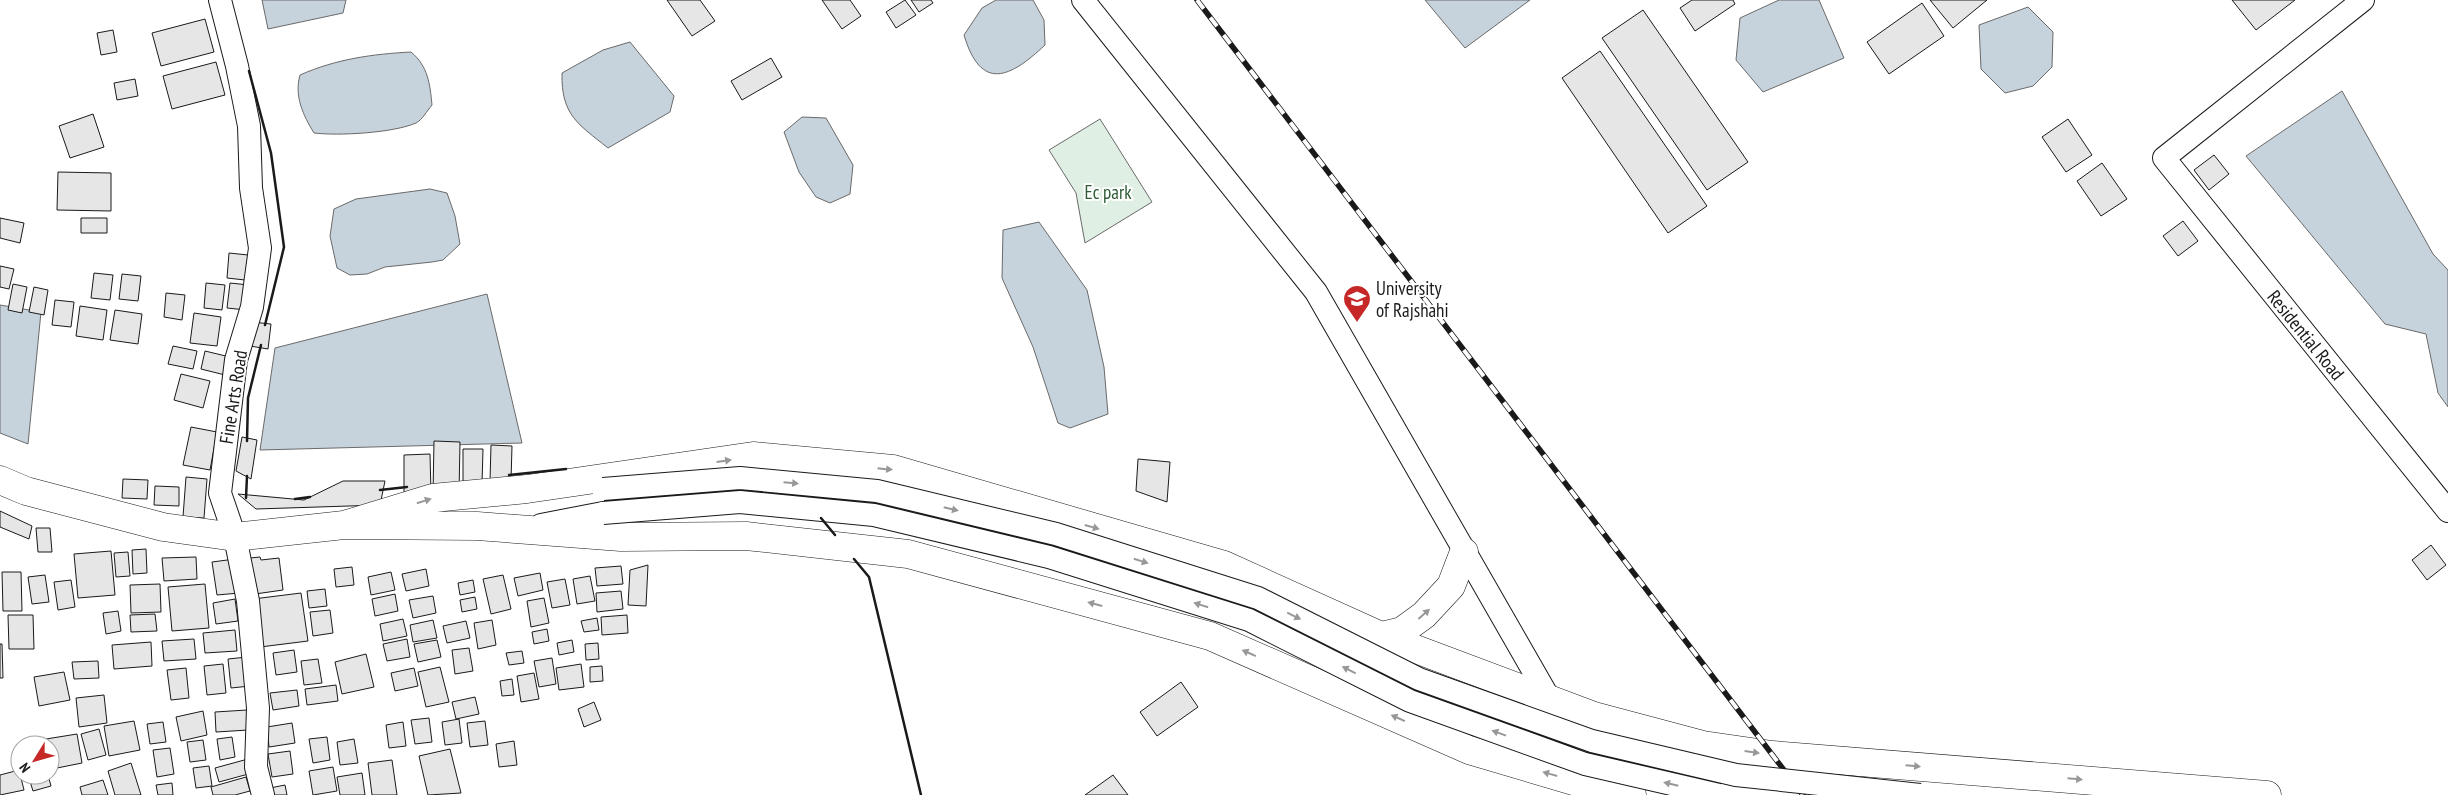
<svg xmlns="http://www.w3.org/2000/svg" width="2448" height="795" font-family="'PT Sans Narrow',sans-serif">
<rect width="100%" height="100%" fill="#fff"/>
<path fill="#e0efe3" stroke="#6a6a6a" d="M1100 119 1152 202 1085 243 1076 193 1049 150Z"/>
<path fill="#c6d2dc" stroke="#6a6a6a" d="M262 0H346L343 13 268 29Z
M996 0H1033L1044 20 1045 45C1010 78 981 92 964 35L982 8Z
M1425 0H1530L1465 48Z
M1779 0H1819L1844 58 1763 92 1736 60 1740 18Z
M2028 7 2053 32 2052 67 2033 86 2005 93 1981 69 1979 25Z
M630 42 674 96 670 112 608 148C578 124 561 115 562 73L603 50Z
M411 52C428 66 430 84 432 105 427 111 422 120 416 123 393 133 338 136 314 133 303 115 294 96 300 75 336 59 373 54 411 52Z
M2342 91 2433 254 2448 270V407L2438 393 2426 334 2385 324 2246 156Z
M802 117 826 118 853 165 850 194 830 203 816 197 799 172 784 132Z
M430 189 447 193 455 216 460 244 443 260 432 262 385 267 367 274 350 275 337 268 330 236 334 209 356 199Z
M1039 222 1087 290 1104 367 1108 414 1070 428 1058 423 1033 347 1002 278 1003 230Z
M487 294 522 443 260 450 275 348Z
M0 305 41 312 28 444 0 433Z"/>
<path fill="#e6e6e6" stroke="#1a1a1a" d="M667 0H700L715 21 692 36Z
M822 0H850L861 16 842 29Z
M905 0 916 15 896 28 886 12Z
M911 0H931L933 3 919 12Z
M1692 0H1733L1735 4 1695 31 1680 8Z
M1930 0H1987L1953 28Z
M2232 0H2295L2256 30Z
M1922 3 1944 36 1889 74 1867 42Z
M1643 10 1748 162 1707 190 1602 38Z
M205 19 214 52 161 66 152 33Z
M113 30 117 52 101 55 97 33Z
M1600 51 1707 206 1668 233 1562 78Z
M771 58 782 77 742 100 731 81Z
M216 62 225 95 172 109 163 76Z
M135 79 138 96 117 100 114 83Z
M93 114 104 147 70 158 59 126Z
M2068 119 2092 155 2066 172 2042 137Z
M2214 155 2229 174 2209 190 2194 170Z
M2102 163 2127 199 2101 216 2077 181Z
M58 172 111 173V211L57 210Z
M0 218 24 223 20 243 0 238Z
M81 218H107V233H81Z
M2183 221 2198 241 2178 256 2163 236Z
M229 253 248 255 245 280 227 278Z
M0 266 14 269 9 289 0 287Z
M94 273 113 275 110 300 91 298Z
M122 274 141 276 138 301 119 299Z
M206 283 225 285 222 310 204 308Z
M230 283 249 285 246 310 227 308Z
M13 284 27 287 22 313 8 310Z
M34 287 48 290 44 315 29 312Z
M166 293 185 295 182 320 164 317Z
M55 300 74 302 71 327 52 325Z
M80 306 107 310 103 340 76 336Z
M115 310 142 314 138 344 110 340Z
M194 313 221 317 217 346 190 343Z
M252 322 271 324 268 349 250 346Z
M173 346 197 351 193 369 168 364Z
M205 351 230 357 225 375 201 369Z
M181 374 210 381 203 408 174 400Z
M191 427 217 432 210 470 183 465Z
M242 437 257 440 251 479 236 471Z
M434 441 460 442 459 494H433Z
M491 445 512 446 511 481H490Z
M463 449H483L482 484H463Z
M430 454 431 494H404V455Z
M1138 459 1170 462 1167 502 1136 491Z
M186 477 207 479 204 518 183 517Z
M123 479 148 480 147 499 122 498Z
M343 481H385L380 505 256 509 238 494 304 500Z
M155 486 179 487V506L154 505Z
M0 511 32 526 29 539 0 527Z
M36 528H50L52 552H38Z
M2431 545 2446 565 2427 580 2412 560Z
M146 549 147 573 133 574 132 550Z
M111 551 115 595 78 598 74 554Z
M128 552 130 576 116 577 114 553Z
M196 557 197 579 164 581 162 558Z
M260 557 261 560 279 558 283 590 255 594 250 558Z
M235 559 239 593 217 595 212 562Z
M648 565 646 606 628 605 630 570Z
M621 566 623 584 597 586 595 568Z
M352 567 354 585 336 587 334 569Z
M426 569 429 586 406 591 402 574Z
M2 572H21L22 611H3Z
M391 572 395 590 371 595 368 577Z
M540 573 543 590 518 596 514 578Z
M45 575 49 602 32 604 28 577Z
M503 575 511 609 491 614 483 579Z
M590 576 595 601 577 604 573 579Z
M565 579 570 605 552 608 547 582Z
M71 580 75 607 58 610 54 582Z
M473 580 475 592 460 595 458 583Z
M160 584 161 612 131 613 130 585Z
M205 584 209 628 172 631 168 587Z
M325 589 327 606 309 608 307 591Z
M621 591 623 609 597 612 596 593Z
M301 593 308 641 260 647 253 599Z
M395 594 398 611 375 616 372 599Z
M433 596 436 613 413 618 409 600Z
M475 597 477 609 462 612 460 600Z
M544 598 549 623 531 627 527 601Z
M235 599 238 621 216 624 213 603Z
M330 610 333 633 313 636 310 612Z
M118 611 121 631 106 634 103 613Z
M155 614 157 631 131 632 130 615Z
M8 615H33L34 649H9Z
M627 615 628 633 602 635 601 617Z
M597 618 599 630 584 632 581 621Z
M403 619 407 636 383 641 380 624Z
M433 620 437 638 413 642 410 625Z
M492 620 496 645 478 649 474 623Z
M466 621 470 638 447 643 443 626Z
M547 629 549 641 534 644 532 632Z
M235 630 237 651 205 653 203 633Z
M194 639 196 659 164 661 162 641Z
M407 639 410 657 387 661 383 644Z
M437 640 441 657 418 662 414 644Z
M572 640 574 652 559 655 557 643Z
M151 642 152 666 114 669 112 645Z
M598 643 599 659 586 660 585 644Z
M0 644H2L3 678H0Z
M469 648 473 671 455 674 452 650Z
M294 650 297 672 276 675 273 653Z
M522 651 524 663 509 665 506 653Z
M366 654 374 687 342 694 335 662Z
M247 657 250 686 231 688 228 659Z
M552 658 556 684 539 687 534 661Z
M318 659 322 683 304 685 301 661Z
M98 661 99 678 74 679 72 662Z
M223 664 226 693 207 695 204 666Z
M581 664 584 687 559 690 556 668Z
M602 666 603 681 590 682V667Z
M440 667 449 702 426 707 418 672Z
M186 668 189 698 171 700 167 670Z
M414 668 418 686 395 691 391 673Z
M64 672 70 700 39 706 34 677Z
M534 673 539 699 521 702 517 676Z
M512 679 514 695 502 696 500 681Z
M1181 682 1198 707 1157 736 1140 712Z
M336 685 338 701 307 705 305 689Z
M297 690 299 706 273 710 270 693Z
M104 695 107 723 79 727 76 698Z
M475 697 479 714 456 719 452 702Z
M594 702 601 720 584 727 578 709Z
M247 710 248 730 216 732 215 712Z
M203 711 207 735 181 741 176 717Z
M429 718 432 742 415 744 411 720Z
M459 719 462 743 445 745 442 722Z
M134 721 140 750 109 756 104 726Z
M485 721 488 745 470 747 467 723Z
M163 722 166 742 150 744 147 724Z
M403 722 406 746 389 748 386 725Z
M292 723 295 743 269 747 267 727Z
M99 729 106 755 88 760 81 734Z
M77 734 82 763 52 769 50 745H47L46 739Z
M232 737 235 757 220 760 217 739Z
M327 737 330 760 313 763 309 739Z
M354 739 358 763 340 765 337 742Z
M203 740 206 760 190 762 187 742Z
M514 741 517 765 499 767 496 744Z
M170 748 174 774 157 777 153 750Z
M450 749 461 793 428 795 419 756Z
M290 751 293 774 272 777 268 754Z
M248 759 252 773 219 782 215 768Z
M392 760 397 795H372L368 763Z
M131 763 141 795H115L108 771Z
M209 766 212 786 196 788 193 768Z
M333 767 337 791 313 795 309 771Z
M19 770 24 790 0 795V775Z
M362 773 365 795H340L337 777Z
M28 775H48L51 786 33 791Z
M1113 775 1128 795H1085Z
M246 777 250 791 235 795H213L211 787Z
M103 780 108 795H82L80 787Z
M172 783 173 795H158L156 785Z
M285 785 287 795H271L270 788Z"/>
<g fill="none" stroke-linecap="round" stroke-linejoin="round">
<defs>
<path id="minor" d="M220 0 237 66 249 126 251 188 260 248 252 307 236 360 220 493 235 537 248 601 258 708 256 767 263 795
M1083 0 1316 292 1550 700 1591 776
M2363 0 2164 158 2448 511
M541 525 603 513"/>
<path id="major" d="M0 480 26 491 163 527 235 537 344 525 477 526 621 537 746 536 908 554 1210 636 1469 750 1597 788 1632 795
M344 525 433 498 527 489 753 456 893 469 1224 565 1381 636 1594 716 1703 745 1772 755 2267 795
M1381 636 1402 631 1424 615 1451 586 1464 552"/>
</defs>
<use href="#minor" stroke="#1a1a1a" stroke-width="24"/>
<use href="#major" stroke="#1a1a1a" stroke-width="29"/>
<use href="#minor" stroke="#fff" stroke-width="22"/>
<use href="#major" stroke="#fff" stroke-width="28"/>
<defs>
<path id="rail" d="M1197 0 1803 795"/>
</defs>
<use href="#rail" stroke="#1a1a1a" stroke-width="5.5"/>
<use href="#rail" stroke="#fff" stroke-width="4" stroke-dasharray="11" stroke-linecap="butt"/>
<defs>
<path id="minor-bridge" d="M603 489 740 478 877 491 1056 534 1258 598 1419 679 1592 741 1736 775 1920 795
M603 513 740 502 874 515 1049 557 1249 620 1410 701 1585 764 1719 795"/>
</defs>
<use href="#minor-bridge" stroke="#1a1a1a" stroke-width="24" stroke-linecap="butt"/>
<use href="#minor-bridge" stroke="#fff" stroke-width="22"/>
<path stroke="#1a1a1a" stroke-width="2.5" d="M249 71 271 153 284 247 265 325
M247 441 248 398 261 345
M509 475 566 469
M380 490 407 487
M246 498 247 476
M295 499 310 497
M821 518 835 535
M854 559 869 577 921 795"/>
</g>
<defs><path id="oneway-solid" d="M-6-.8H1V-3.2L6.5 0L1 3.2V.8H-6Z" transform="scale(1.25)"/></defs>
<g fill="#989898">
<use href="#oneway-solid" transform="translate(724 461) rotate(-8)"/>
<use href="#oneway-solid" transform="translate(885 469) rotate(6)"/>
<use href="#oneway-solid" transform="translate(791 483) rotate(5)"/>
<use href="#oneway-solid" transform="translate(424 501) rotate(-17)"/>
<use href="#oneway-solid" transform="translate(951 509) rotate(13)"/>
<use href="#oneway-solid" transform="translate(1092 527) rotate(16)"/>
<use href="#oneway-solid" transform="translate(1141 561) rotate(18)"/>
<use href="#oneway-solid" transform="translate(1095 604) rotate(-165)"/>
<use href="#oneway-solid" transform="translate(1201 605) rotate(-162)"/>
<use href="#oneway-solid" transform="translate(1424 614) rotate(-41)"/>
<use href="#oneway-solid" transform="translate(1294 616) rotate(26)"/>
<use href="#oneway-solid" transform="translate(1249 653) rotate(-156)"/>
<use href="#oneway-solid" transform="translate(1349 670) rotate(-153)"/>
<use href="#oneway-solid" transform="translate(1398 718) rotate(-156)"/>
<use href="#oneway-solid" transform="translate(1499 733) rotate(-160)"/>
<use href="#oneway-solid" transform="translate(1752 752) rotate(8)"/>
<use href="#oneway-solid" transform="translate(1913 766) rotate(5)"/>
<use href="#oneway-solid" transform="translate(1550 774) rotate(-164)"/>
<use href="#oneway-solid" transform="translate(2075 779) rotate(5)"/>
<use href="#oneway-solid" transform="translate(1671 784) rotate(-167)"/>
</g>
<defs>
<symbol id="university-pin" viewBox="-11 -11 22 30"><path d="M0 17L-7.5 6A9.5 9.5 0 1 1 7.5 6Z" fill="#c62828" stroke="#fff"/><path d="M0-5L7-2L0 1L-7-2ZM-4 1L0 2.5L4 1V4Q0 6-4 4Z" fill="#fff"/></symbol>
</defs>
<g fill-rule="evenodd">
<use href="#university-pin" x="1341" y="283" width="32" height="43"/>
</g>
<g text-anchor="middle" stroke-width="4" stroke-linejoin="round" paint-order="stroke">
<g font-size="19" fill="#2b5a34" stroke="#fff">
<text x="1108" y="199">Ec park</text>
</g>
<g font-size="19" fill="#1a1a1a" stroke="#fff" text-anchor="start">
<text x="1376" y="295">University<tspan x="1376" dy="22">of Rajshahi</tspan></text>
</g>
<g font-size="19" fill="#1a1a1a" stroke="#fff">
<text transform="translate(2306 335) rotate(51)" y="7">Residential Road</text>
<text transform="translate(233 397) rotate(-81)" y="7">Fine Arts Road</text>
</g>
</g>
<g transform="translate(35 760) rotate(233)"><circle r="24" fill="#ffffff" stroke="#a3a3a3"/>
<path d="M0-4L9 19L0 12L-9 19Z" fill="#c62828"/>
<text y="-8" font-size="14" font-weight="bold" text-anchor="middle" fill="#1a1a1a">N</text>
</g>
</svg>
